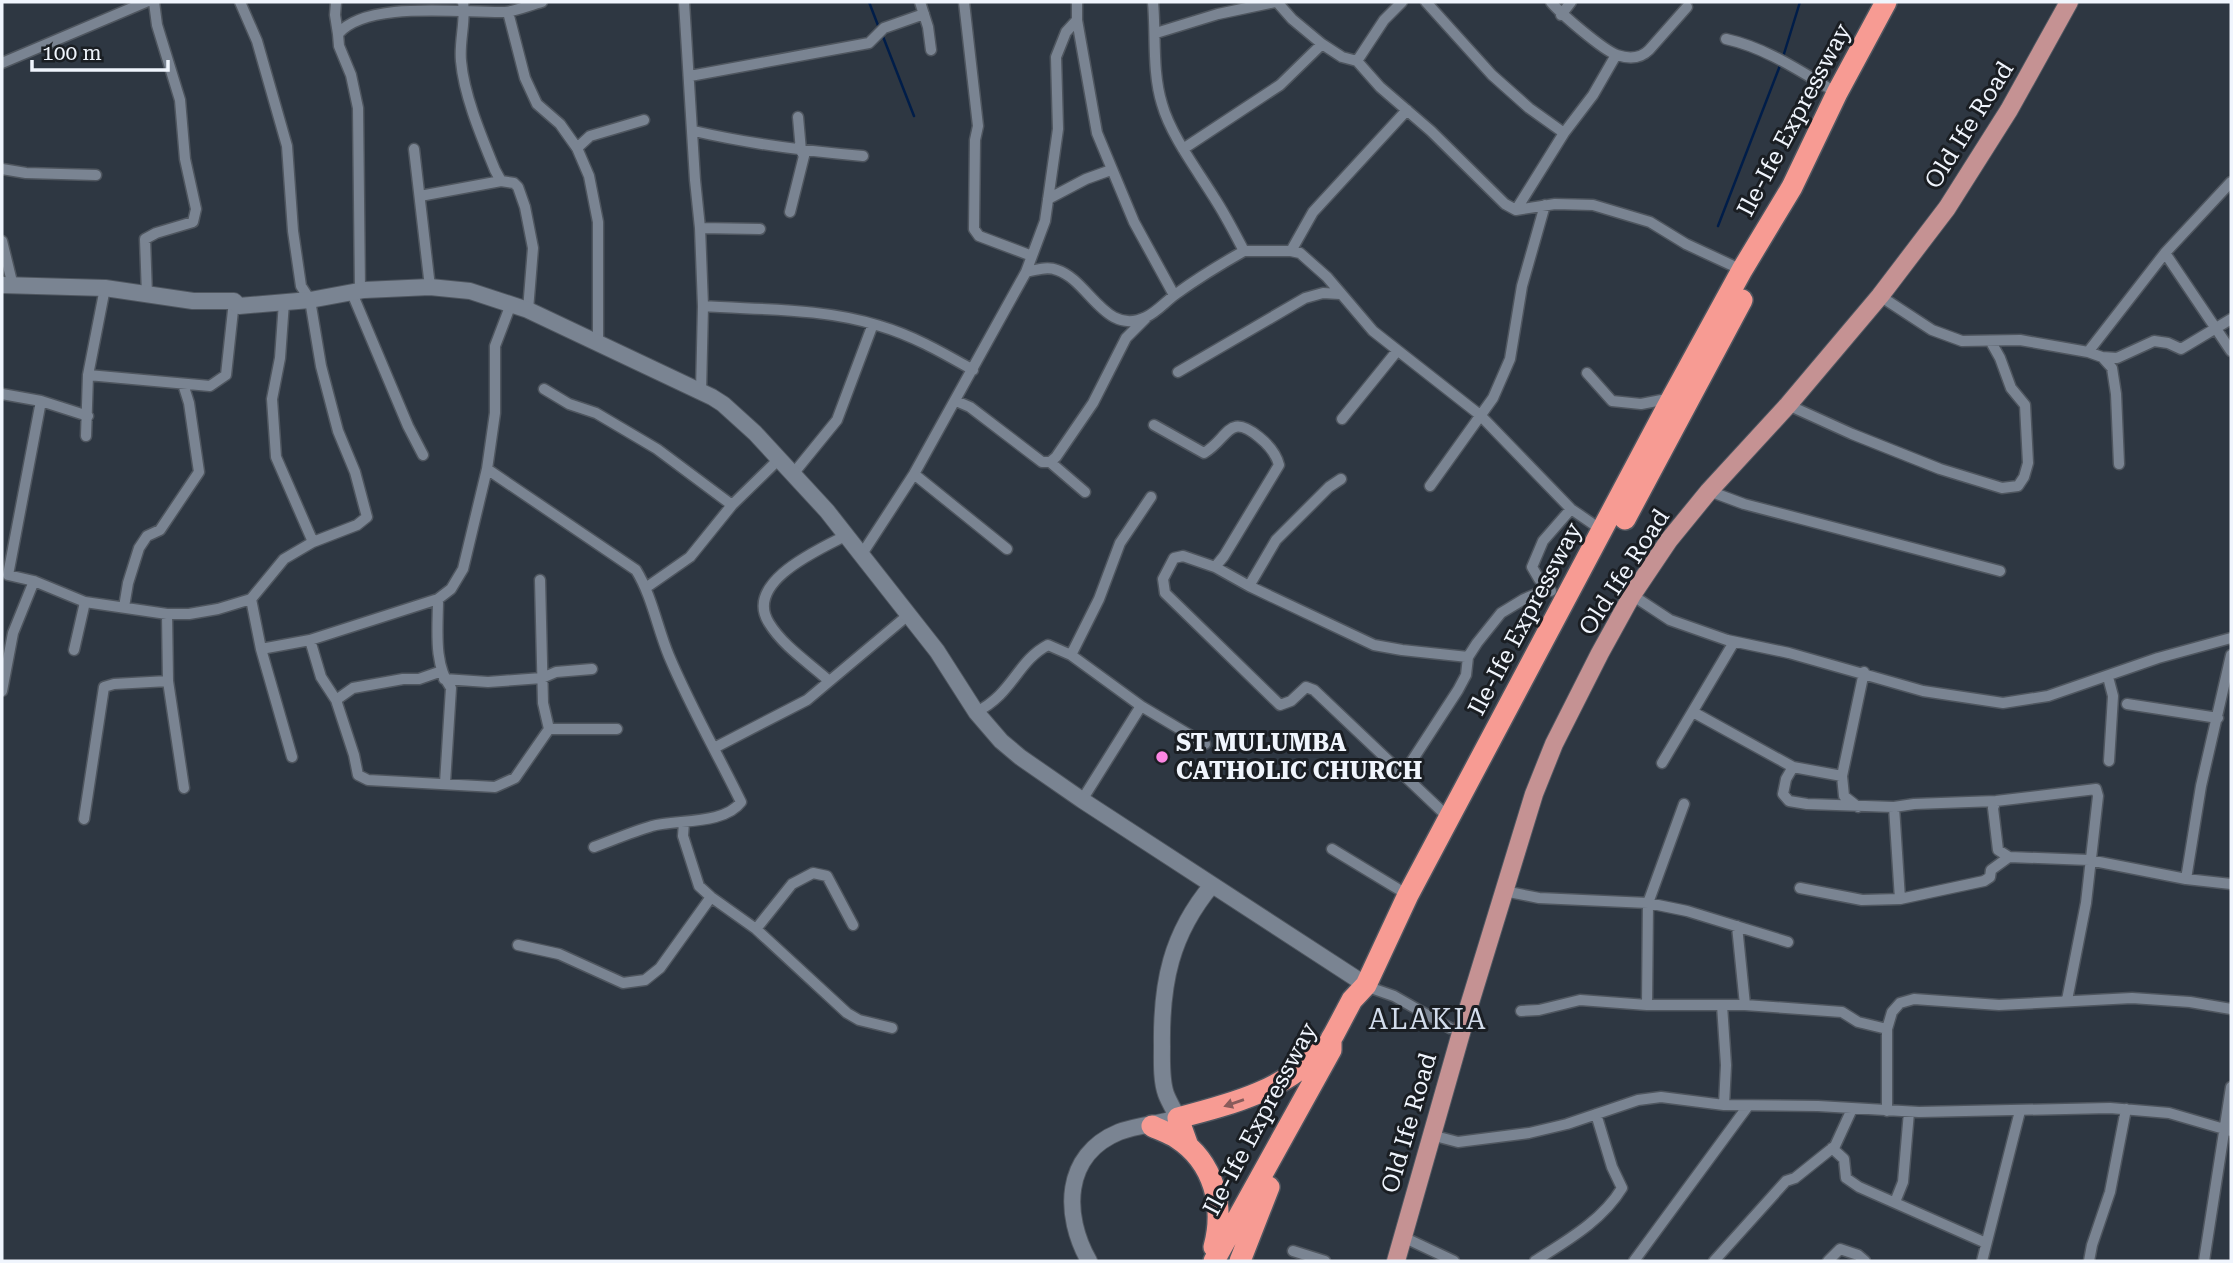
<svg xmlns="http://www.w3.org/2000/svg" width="2233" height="1263" font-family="'Roboto Serif',serif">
<rect width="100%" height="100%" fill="#2e3742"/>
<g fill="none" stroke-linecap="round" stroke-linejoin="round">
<path stroke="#001d49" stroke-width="2.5" d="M869 2 879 28
M882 34 914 116
M1783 57 1800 2
M1718 226 1781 63"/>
<defs>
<path id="street" d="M336 2 335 15 338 34
M463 2C466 21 459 41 461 61 464 96 482 138 495 170L501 181 514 183 518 187 525 207 533 248 528 310
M684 2 695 180 700 228 703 306 701 391
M920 2 928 27 931 50
M964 2 978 126 975 140 974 229 979 236 1032 256
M1077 2V20L1097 133 1134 222 1174 295
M1153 2C1156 35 1152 72 1162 104 1171 136 1198 171 1215 199 1226 216 1235 234 1244 251H1291L1300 253 1327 277 1373 331 1480 415 1571 509 1603 531
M1277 2 1292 19 1322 44 1342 57 1357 61 1380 87 1431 131 1505 204 1516 210 1555 204 1593 205 1650 222 1686 244 1742 270
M1426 2 1492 75 1529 108 1564 133
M1551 2C1561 14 1603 50 1617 55 1629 59 1640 59 1649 50L1687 7
M508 12 525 78 537 104 560 124 577 148 589 176 598 222V343
M1561 15 1571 2
M1156 33 1218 14 1275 2
M1726 39C1767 48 1801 72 1837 93
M1357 61 1384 20 1402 2
M2 63 146 2
M690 76 869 43 884 28 924 14
M694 131C750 144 805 151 863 156
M577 148 590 136 644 120
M414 149 430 287
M1183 149 1280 85 1322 44
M2 169 26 173 96 175
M420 196 501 181
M1048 199 1086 179 1111 170
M1516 210 1564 133 1593 95 1616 55
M790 212 804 156 801 151 798 117
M700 228 760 229
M2 241 13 286
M1291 251 1313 212 1407 110
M2165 253 2231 351
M1026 272C1036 270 1047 266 1057 270 1089 280 1105 337 1146 317 1157 312 1166 301 1176 294 1198 278 1221 264 1244 251
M360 291 358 108 351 75 339 46 338 34C366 0 460 13 505 12 517 11 530 5 542 2
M352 293 408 426 423 455
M147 295 145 239 156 233 193 222 196 209 185 159 180 100 157 25 154 2
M1880 296 1932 330 1962 341 2020 340 2088 352 2102 357 2117 358 2154 341 2168 343 2181 349 2231 319
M284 302 280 358 272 399 276 457 313 542
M703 306C762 310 824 308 880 326 914 336 943 353 973 370
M2088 352 2165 253 2231 182
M2102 357 2112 368 2116 394 2119 464
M1178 372 1305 298 1323 293 1340 294
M1587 373 1612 401 1641 404 1672 398
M88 375 210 386 226 375 234 301
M544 389 569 404 596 413 657 449 732 505
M2 394 41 401 8 575 34 581 85 602 167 614H189L218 609 251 599 284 559 313 542 357 525 367 517 355 472 338 431 321 366 310 300 301 286 293 231 287 146 257 41 240 2
M41 401 88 416
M956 401 970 407 1042 462H1050L1085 492
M1788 405 1852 434 1940 469 2002 488 2018 486 2024 477 2028 463 2025 405 2011 388 2000 358 1991 342
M1342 419 1397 351
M1154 425 1204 453C1229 438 1228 412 1259 437 1269 445 1276 453 1279 465L1273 475 1224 556 1215 567
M86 436 88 375 105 288
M1050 462 1056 457 1093 403 1126 338 1146 318
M487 469 636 570C652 596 657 627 669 656 690 706 717 753 741 802 724 825 677 819 652 826 632 832 613 840 594 847
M793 474 837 420 873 324
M914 474 1007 549
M1430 486 1493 398 1510 359 1522 286 1545 205
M1709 491 1744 504 2000 571
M862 554 914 474 1026 272 1045 221 1058 129 1056 57 1066 32 1077 20
M540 580 543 703 549 729
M1249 586 1276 540 1329 487 1341 479
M647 587 690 557 732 505 779 459
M1551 591 1539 579 1532 567 1543 541 1571 509
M1632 595 1670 620 1727 640 1789 653 1923 691 2003 703 2048 696 2158 658 2231 638
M251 599 261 649 292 757
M124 607 128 583 139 548 147 536 160 530 199 472 189 403 183 384
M167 614 168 681 184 788
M310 640 321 677 336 700 354 755 358 775 368 780 495 787 515 778 549 729H617
M261 649 310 640 438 599
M74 650 85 602
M1071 655 1099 599 1120 543 1151 497
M2108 677 2113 696 2109 761
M444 679 488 682 542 678 556 672 592 669
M828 680C809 663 783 646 769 623 743 582 820 549 847 535
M2 691 13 633 34 581
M336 700 353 688 403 679H419L442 671
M2127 704 2218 718
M976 712C1013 694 1017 661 1048 645L1071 655 1141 706 1205 744
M1693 712 1793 767 1842 776
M714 748 807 700 907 616
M1662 763 1734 642
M1793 767 1786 779 1783 794 1789 801 1807 804 1894 807 1914 804 1996 801 2096 789 2098 796 2086 903 2067 1000
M1404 773 1458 690 1466 675 1468 657 1477 643 1501 613 1524 599 1548 589
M445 783 451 688C433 664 438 628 438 599L451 589 463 569 487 469 495 413V346L511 304
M1082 800 1141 706
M1996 801 1993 808 1998 850 2009 857 2089 860 2186 879 2231 884
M1858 807 1844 796 1842 776 1864 672
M1894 807 1900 899
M1449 818 1314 690 1306 687 1291 701 1280 705 1165 593 1163 579 1174 558 1183 556 1215 567 1249 586 1374 645 1402 650 1468 657
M84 819 104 687 114 684 168 681
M684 822 683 836 699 886 711 897 756 929 847 1013 859 1020 892 1028
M1332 849 1408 895
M2186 879 2201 786 2231 655
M1800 888 1862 900 1900 899 1984 881 1990 877 1991 870 2009 857
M1504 891 1539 898 1648 903 1687 911 1788 942
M1737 926 1745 1005
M756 929 792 884 813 873 827 876 853 925
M518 945 559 954 623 983 645 980 660 968 711 897
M1374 989 1394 996 1450 1028
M1647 1005 1648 903 1684 804
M1722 1005 1726 1065 1724 1105
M1521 1011 1539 1010 1580 1000 1647 1005H1745L1842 1012 1858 1022 1887 1029
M1887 1111V1029L1892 1012 1900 1003 1914 999 1999 1005 2132 998 2190 1002 2231 1009
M1431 1135 1458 1142 1529 1133 1567 1124 1638 1100 1661 1097 1724 1105 1818 1106 1919 1112 2110 1108 2169 1113 2231 1131
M1832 1148 1844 1159 1846 1178 1859 1187 1986 1243
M1895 1202 1903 1182 1909 1112
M1403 1237 1454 1261
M1293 1251 1325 1261
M1535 1261C1566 1241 1602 1221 1622 1188L1612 1167 1596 1114
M1634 1261 1748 1106
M1714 1261 1786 1181 1795 1178 1835 1146 1852 1109
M1828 1261 1840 1249 1858 1255 1865 1261
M1982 1261 2020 1111
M2089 1261 2092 1245 2110 1192 2126 1109
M2204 1261 2231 1087"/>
<path id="secondary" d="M2 285 105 288 193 301H234L239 306 310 300 364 290 430 287 470 291 528 310 712 397 723 404 755 433 827 511 937 651 976 712 1001 741 1020 757 1082 800 1366 985
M1089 1261C1063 1215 1063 1155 1119 1132 1137 1125 1159 1124 1178 1118 1174 1110 1169 1102 1166 1094 1161 1080 1162 1061 1162 1046 1161 983 1171 934 1212 885"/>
<path id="primary" d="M1396 1261 1465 1019 1534 794 1554 744 1600 653 1632 595 1669 540 1709 491 1788 405 1880 296 1947 208 2009 110 2069 2"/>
<path id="highway" d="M1625 519 1742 300
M1152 1126C1160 1130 1169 1133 1177 1138 1214 1162 1225 1206 1214 1247
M1188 1146 1178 1118C1232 1104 1287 1090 1325 1046
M1214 1261 1331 1050V1039L1334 1034 1352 1000 1366 985 1408 895 1672 398 1742 270 1792 187 1837 93 1886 2
M1240 1261 1269 1187"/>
</defs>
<use href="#street" stroke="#4f565f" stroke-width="13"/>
<use href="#secondary" stroke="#4f565f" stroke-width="18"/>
<use href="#primary" stroke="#4f565f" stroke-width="20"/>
<use href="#highway" stroke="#4f565f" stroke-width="24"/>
<use href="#street" stroke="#7a8492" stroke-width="10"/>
<use href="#secondary" stroke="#7a8492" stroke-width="16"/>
<use href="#primary" stroke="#c59293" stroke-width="18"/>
<use href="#highway" stroke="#f79b93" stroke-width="21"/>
</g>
<defs><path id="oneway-solid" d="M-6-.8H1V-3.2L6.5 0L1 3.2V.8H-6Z" transform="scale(1.75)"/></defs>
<use fill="#885c5b" href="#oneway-solid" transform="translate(1234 1103) rotate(161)"/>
<circle fill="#fc86e3" stroke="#1a1e23" stroke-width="2.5" cx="1162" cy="757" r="7"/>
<g text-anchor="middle" stroke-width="6" stroke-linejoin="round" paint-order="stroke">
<g font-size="24" fill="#f0f5fd" stroke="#1a1e23">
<text transform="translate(1794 120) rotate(-62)" y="8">Ile-Ife Expressway</text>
<text transform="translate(1969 125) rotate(-58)" y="8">Old Ife Road</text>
<text transform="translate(1624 572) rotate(-57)" y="8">Old Ife Road</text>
<text transform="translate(1525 619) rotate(-62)" y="8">Ile-Ife Expressway</text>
<text transform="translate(1260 1119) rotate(-62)" y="8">Ile-Ife Expressway</text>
<text transform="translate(1409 1123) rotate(-74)" y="8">Old Ife Road</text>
</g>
<g font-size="24" font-weight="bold" fill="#f0f5fd" stroke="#1a1e23" text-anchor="start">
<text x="1176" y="751">ST MULUMBA<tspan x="1176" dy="28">CATHOLIC CHURCH</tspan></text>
</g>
<g font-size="28" letter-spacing="2" fill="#d2dceb" stroke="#1a1e23">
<text x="1428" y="1029">ALAKIA</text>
</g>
</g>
<rect width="2233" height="1263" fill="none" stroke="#f0f5fd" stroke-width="7"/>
<path d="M32 60v10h136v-10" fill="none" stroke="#f0f5fd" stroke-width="3.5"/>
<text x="42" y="60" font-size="21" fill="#f0f5fd" stroke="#1a1e23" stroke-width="5" paint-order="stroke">100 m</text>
</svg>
